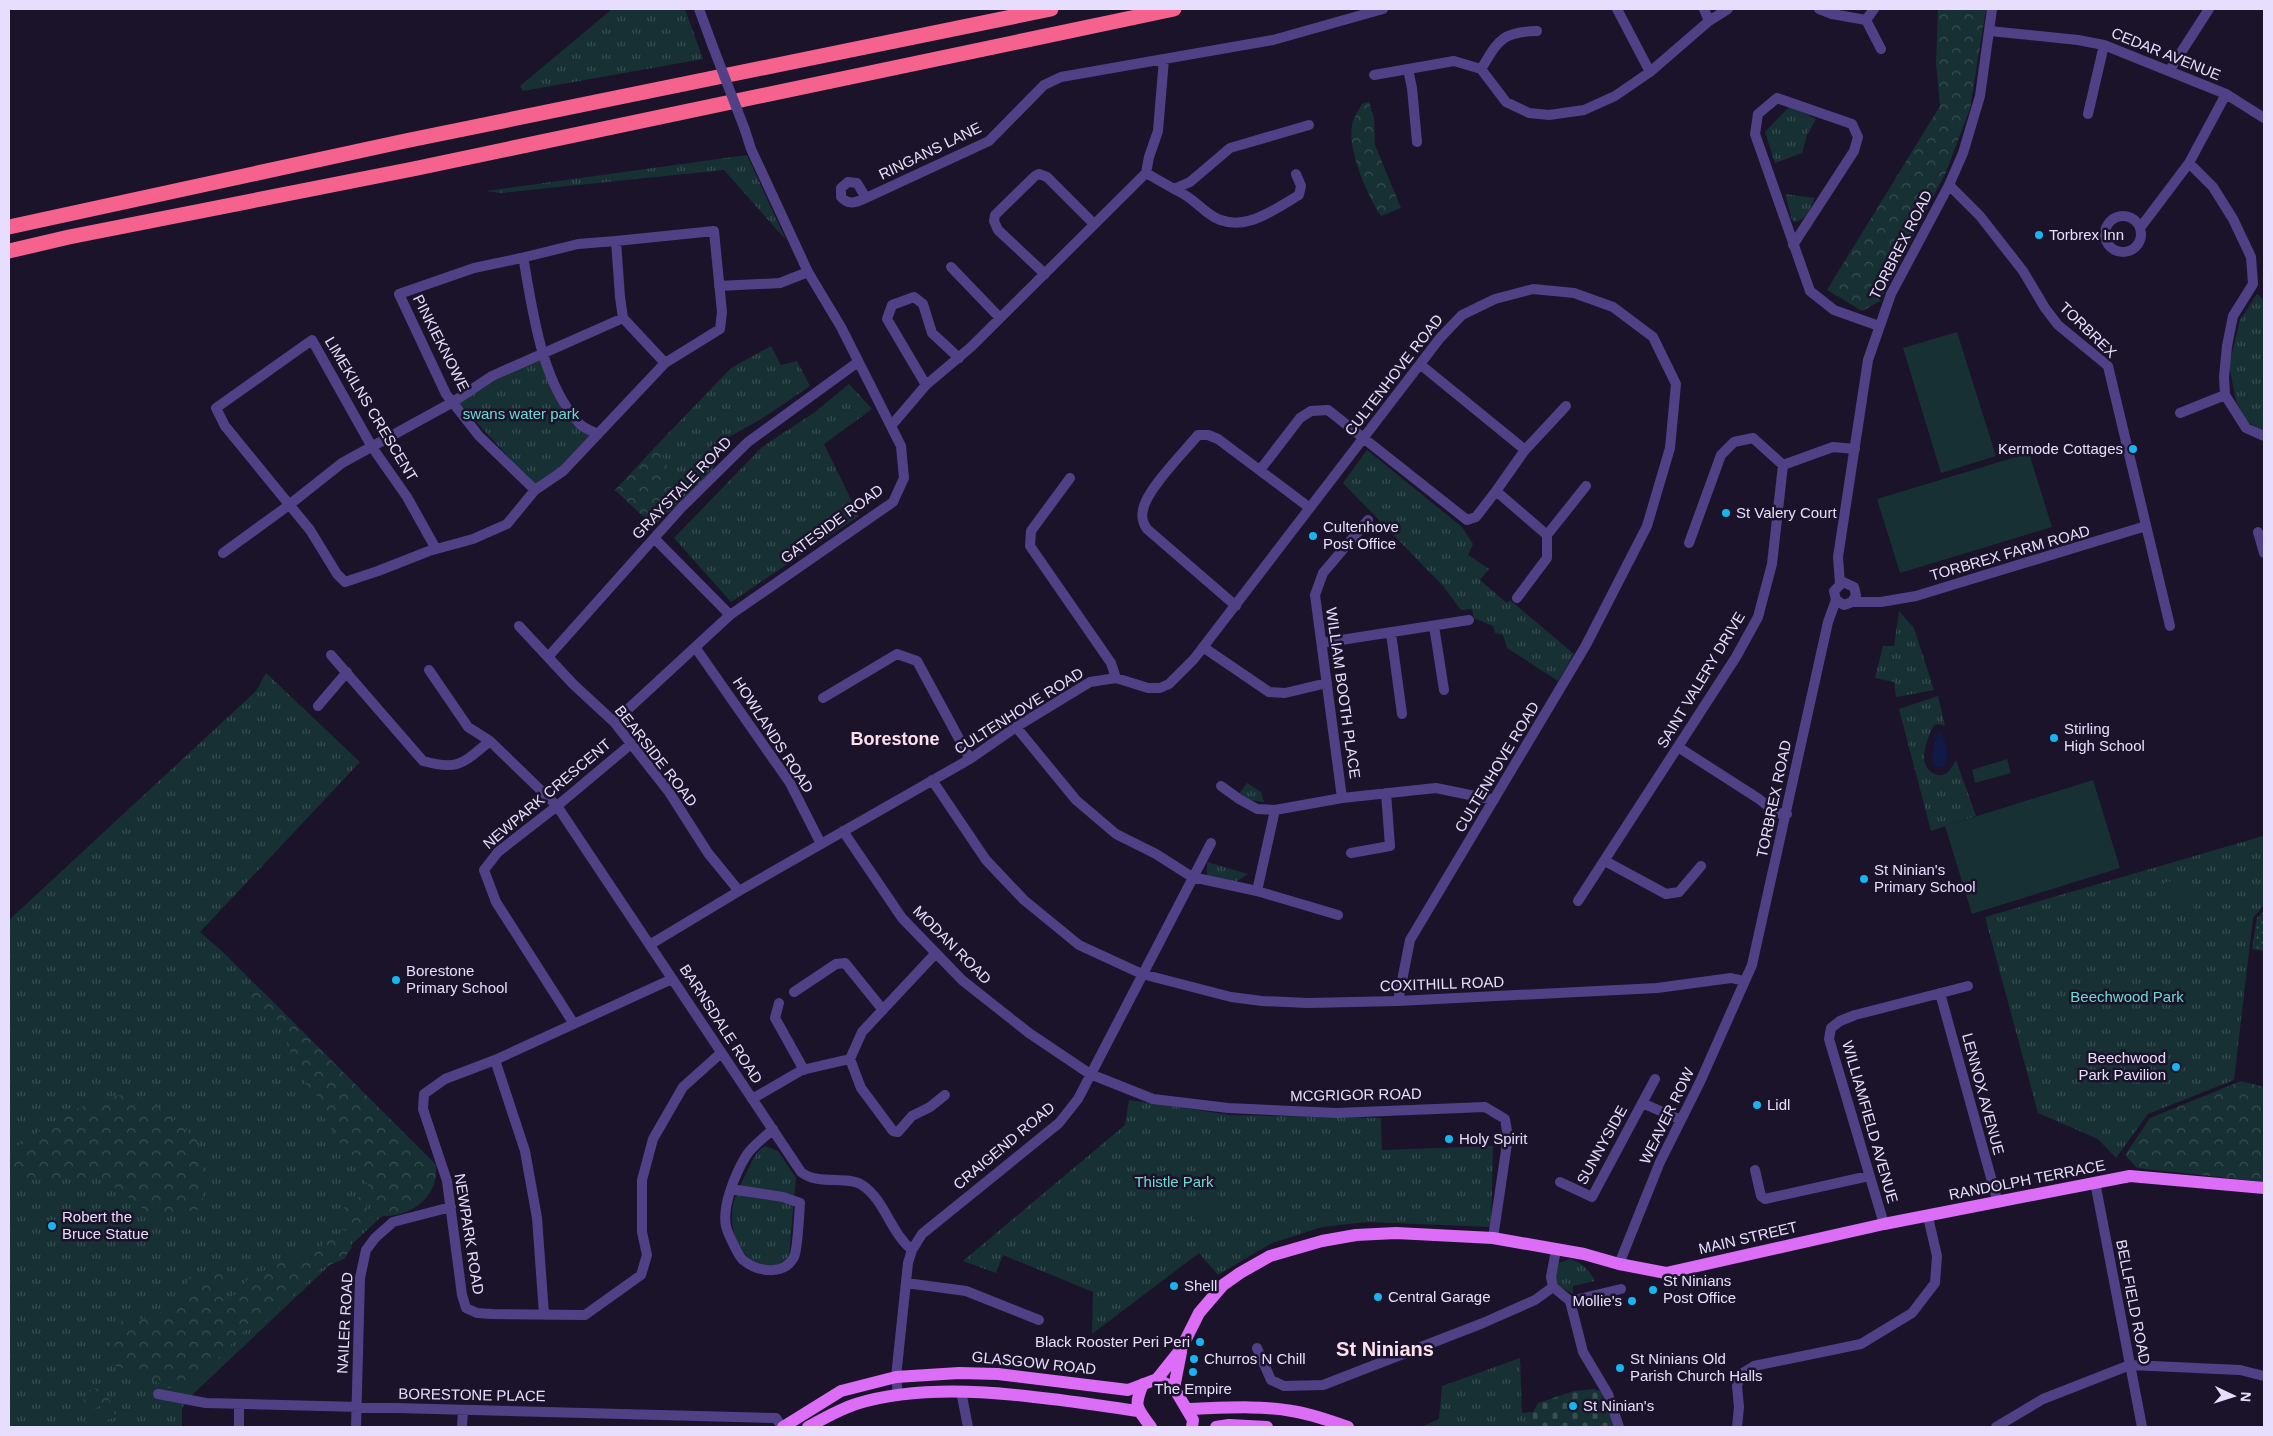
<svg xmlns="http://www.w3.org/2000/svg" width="2273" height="1436" font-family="Helvetica,sans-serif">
<defs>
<pattern id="grass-tufts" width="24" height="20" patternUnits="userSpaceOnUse" patternTransform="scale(1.25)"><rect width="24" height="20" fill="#163034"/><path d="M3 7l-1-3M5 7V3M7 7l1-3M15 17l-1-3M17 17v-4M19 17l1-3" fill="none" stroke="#384e52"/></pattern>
<pattern id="forest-crowns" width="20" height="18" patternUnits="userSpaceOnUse" patternTransform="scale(1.25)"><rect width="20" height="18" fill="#163034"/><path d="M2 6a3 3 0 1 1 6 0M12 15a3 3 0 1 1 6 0" fill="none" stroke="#384e52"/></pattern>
<pattern id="cemetery-stones" width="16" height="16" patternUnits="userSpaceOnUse" patternTransform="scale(1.25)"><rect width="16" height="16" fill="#163034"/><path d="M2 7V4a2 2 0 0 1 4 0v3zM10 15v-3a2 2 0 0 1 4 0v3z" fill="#384e52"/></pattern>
<pattern id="garden-dots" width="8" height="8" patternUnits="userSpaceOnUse" patternTransform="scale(1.25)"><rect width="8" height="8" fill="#163034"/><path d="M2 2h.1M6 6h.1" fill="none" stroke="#384e52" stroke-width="1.8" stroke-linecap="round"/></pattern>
</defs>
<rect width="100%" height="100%" fill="#1b132a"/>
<path fill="url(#grass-tufts)" d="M612 9H685L703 59 523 91 520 86Z
M1790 106 1816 119 1807 135 1802 153 1775 163 1765 132Z
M747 155 786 240 724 170 501 193 486 191Z
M1785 194 1815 198C1810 208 1807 219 1796 222L1792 220Z
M2257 294 2264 300V431L2247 422 2236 401 2229 365 2240 320Z
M771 346 781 365 797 361 810 386 763 418 722 441 712 471 677 505 657 445 731 368Z
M542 357 551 388 592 436 564 465 535 486 458 402 499 376Z
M849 384 872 409 824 444 859 516 731 602 674 538 762 447 815 412Z
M1367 450 1462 527 1473 544 1468 555 1489 569 1480 580 1507 603 1510 600 1574 654 1558 681 1507 648 1503 635 1495 633 1493 626 1474 618 1472 609 1461 610 1443 586 1343 483Z
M1899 611 1914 628 1934 690 1896 697 1894 682 1875 678 1883 646H1894Z
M266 673 360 762 200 932 224 953 436 1165 192 1395 182 1408V1427H9V920L256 691Z
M1938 696 1945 726 1938 724 1934 725C1930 731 1923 752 1924 759 1925 769 1936 780 1947 773 1951 770 1953 765 1956 760L1976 816 1931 831 1899 709Z
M1247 783 1261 792 1264 802 1250 800 1239 794Z
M2263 836 2264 905 2253 918 2234 1080 2148 1114 2116 1158 2098 1139 2038 1113 1985 917Z
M1207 862 1248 874 1234 883 1207 877Z
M1129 1100 1231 1115 1381 1118 1382 1150 1493 1146 1491 1227 1367 1222 1322 1227 1270 1244 1218 1275 1199 1253 1092 1334 1093 1292 1003 1255 996 1273 963 1261 1125 1125Z
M765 1146 778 1151 796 1178 789 1256C785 1259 780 1264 776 1265 749 1271 732 1241 732 1218 731 1201 740 1185 748 1170 752 1161 756 1151 765 1146Z
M1570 1259C1582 1262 1590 1271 1595 1281L1573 1286V1294L1558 1286 1555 1276 1559 1263Z
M1520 1358 1522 1413 1533 1412V1427H1421L1439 1419 1442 1386Z"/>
<path fill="url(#forest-crowns)" d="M1938 9H1986L1970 109 1946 172 1880 301 1862 311 1827 290 1940 106 1936 63Z
M1369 102 1374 118 1375 145 1401 208 1381 216C1367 195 1345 146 1353 121 1355 115 1359 109 1362 104Z
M657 445 667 465 677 505 653 526 615 490Z
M251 986 264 993 436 1165C439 1199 409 1218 378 1216L372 1205 370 1188 363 1178 362 1162 344 1149 323 1116 317 1096 295 1070 285 1031 250 1005 239 990Z
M2241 1081 2264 1087V1182L2137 1168 2125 1155 2150 1118Z
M126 1095 144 1099 160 1107 197 1140 202 1169 203 1209 154 1217 101 1177 16 1180 9 1168V1151C42 1131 87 1095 126 1095Z
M358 1197 366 1199C369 1222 362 1238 336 1228 335 1214 347 1204 358 1197Z
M339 1237 349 1239 352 1247 344 1259 320 1269 265 1322 244 1331 201 1377 187 1386 169 1388 132 1370 119 1368 112 1363 109 1348 112 1338 122 1320 133 1314 141 1319 153 1317 182 1297 186 1290 187 1278 194 1276 201 1282 209 1272 220 1269 225 1283V1299C238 1295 243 1289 248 1277L321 1246 327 1240Z
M95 1388C106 1392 114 1406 118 1417L106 1420 105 1413 100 1406 94 1409 86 1407 84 1400 88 1391Z"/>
<path fill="url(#cemetery-stones)" d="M1593 1389 1601 1391 1605 1398 1614 1427H1533V1412L1538 1403 1574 1391Z"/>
<path fill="url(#garden-dots)" d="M2264 911V951L2252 949 2257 918Z"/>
<path fill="#163034" d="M1957 332 1996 456 1941 473 1903 348Z
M2029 453 2052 527 1900 573 1877 499Z
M2007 759 2011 773 1975 783 1972 770Z
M2093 780 2120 868 1972 914 1945 826Z
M2184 877 2194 910 2174 917 2164 883Z
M1213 1186 1223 1202 1194 1220 1184 1204Z"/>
<path fill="#0f1a47" d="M1939 731C1947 741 1950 756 1943 767H1936C1929 755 1934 743 1939 731Z"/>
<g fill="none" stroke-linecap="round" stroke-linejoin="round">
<path stroke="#504186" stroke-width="10" d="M699 9 713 47
M1617 9 1650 72
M1704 9 1709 21
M1819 9 1832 14 1866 20 1881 49
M1866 20 1874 9
M1990 31 2078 40 2104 45 2226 94 2264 118
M1164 59 1158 131 1149 157 1146 173 1174 189 1190 182 1230 148 1309 125
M1408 69 1412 88 1417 142
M1481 69C1499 40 1501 32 1537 31
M2169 71 2209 9
M1374 75 1454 61 1481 69 1506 102 1529 113 1549 115 1584 110 1615 96 1650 72 1709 21 1728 9
M2088 114 2104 45
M2189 163 2213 187 2233 219 2251 257 2253 284 2233 316 2227 346 2224 377 2225 395 2246 428 2264 436
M1949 185 1980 216 2023 271 2045 308 2058 325 2108 366 2170 626
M1174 189C1190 196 1195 203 1208 213 1239 237 1272 211 1299 195L1301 186 1296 174
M866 198 857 183 848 182 841 188V197C849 206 857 202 866 198L989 141 1044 85 1061 77 1273 40 1383 9
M2105 234a18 18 0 1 1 36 0a18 18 0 1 1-36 0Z
M2140 228 2189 163 2226 94
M714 231 722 312 720 329 665 363 623 318 620 297 616 241Z
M1793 245 1854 151 1858 137 1852 124 1777 98 1758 114 1755 134 1810 291 1834 310 1879 326
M521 258 578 244 616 241
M951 267 1000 318
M1045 274 998 230 994 221 995 215 1035 176 1039 174 1047 177 1094 224
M719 286 780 283 808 272
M1421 365 1525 450
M926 385 887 319 892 305 914 297 923 304 932 333 959 358
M2180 413 2225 395
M891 426 926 385 971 347 1146 173
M1260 470 1300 418 1311 411 1328 410 1467 520 1476 517 1496 491
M1070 478 1031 531 1030 546 1111 663 1116 678
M535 490 479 436 446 394 399 294 474 268 521 258 524 262C533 314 542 382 578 422 582 428 592 431 598 434
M2258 532 2264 553
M1547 535 1496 491 1525 450 1566 406
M654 538 730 615
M1689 543 1721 455 1734 442 1753 438 1783 465
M436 549 407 497 372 447 312 340 216 408 225 426 310 530 337 574 345 582 378 571 429 551 473 539 507 524 535 490 563 471 665 363
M223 553 289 505 342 463 453 402 492 376 623 318
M1840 584 1838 557 1868 360 1891 294 1949 185 1963 153 1980 96 1992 9
M1517 598 1547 558V535L1586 486
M1852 602H1881L1916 596 2146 526
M1236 606 1147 529C1143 523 1141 518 1143 510 1146 490 1184 452 1198 435H1208L1218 439 1310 508
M519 626 573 684 614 722 669 792 708 853 739 891
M1434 626 1444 690
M1391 633 1402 714
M1322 643 1469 620
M695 647 790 783 821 844
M1203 647 1269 692 1285 693 1327 683
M331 655 423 761C459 771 463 763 490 741
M548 657 681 508 748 442 858 362
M429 670 468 727 490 741 557 806 801 1172C818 1186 848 1175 862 1185 885 1200 890 1232 912 1250
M823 698 897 654 917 661 970 759
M318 706 347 672
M614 722 730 615 893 502 904 478 901 446 841 327 808 272 751 149 745 130
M1016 727 1076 800 1116 834 1156 854 1192 877 1257 891 1338 915
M1678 747 1759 799 1776 813 1787 814
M932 780 986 860 1024 900 1079 945 1142 974 1231 997 1262 1001 1308 1003 1398 1001 1657 988 1731 978 1744 981
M1221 786 1239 799 1257 809 1275 810 1342 798 1436 788 1494 800
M1342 798 1315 595 1323 573 1368 520
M843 831 902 918 962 980 1029 1033 1090 1074 1153 1099 1228 1108 1337 1113 1485 1107 1505 1119 1508 1137 1493 1238
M1351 853 1390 846 1386 793
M1605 861 1666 894 1679 892 1701 866
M1257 891 1275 810
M1578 901 1736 657 1758 617 1772 564 1783 465 1833 447 1855 449
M651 944 739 891 970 759 1016 727 1090 682 1116 678 1148 688H1160L1169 684 1194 659 1440 338 1462 315 1495 299 1533 289 1574 293 1613 307 1653 337 1676 384 1670 448 1647 526 1586 645 1410 940 1398 1001
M672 979 495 1060 445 1079 424 1094 423 1109 447 1181 462 1295 466 1308 477 1313 492 1314 585 1315 641 1275 647 1255 642 1232V1180L653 1139 683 1087 721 1053
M794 992 836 964 845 963 883 1010
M1940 993 1998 1203
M779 1003 775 1018 804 1070
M574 1024 496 902 484 870 498 852 557 806 631 744
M850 1059 861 1088 893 1131 898 1132 912 1116 930 1107 945 1095
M495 1060 525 1151 537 1218 544 1314
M752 1099 802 1070 850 1059 862 1032 935 954
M1642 1103 1681 1120
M1755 1170 1761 1196 1765 1199 1869 1176
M1560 1182 1592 1197 1655 1079
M2095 1182 2142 1427
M731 1189 783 1197 800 1203C799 1214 798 1249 794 1257 784 1276 757 1272 743 1260 739 1257 727 1232 726 1226 722 1206 735 1174 746 1156 752 1146 764 1138 773 1129
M1884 1224 1829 1039 1831 1028 1840 1021 1855 1015 1968 986
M1556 1250 1551 1277 1553 1287 1570 1301 1583 1352 1608 1394 1619 1427
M1619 1264 1660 1162 1700 1082 1752 965 1828 622 1836 600 1834 591 1843 582 1854 587 1856 595 1852 602 1844 605 1836 600
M906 1283 966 1291 1039 1320
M1570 1301 1621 1289
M1257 1348 1271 1380 1284 1386 1323 1385 1483 1323 1535 1300 1553 1287
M961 1391 968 1427
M158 1394 206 1403 776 1418 782 1427
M898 1396 896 1377 908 1263 912 1250 922 1234 1059 1123 1078 1099 1211 843
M239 1427V1404
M356 1427 360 1278 366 1250 375 1238 393 1222 451 1207
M462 1427 463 1410
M1737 1427 1739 1407 1737 1386 1741 1374 1754 1366 1861 1344 1912 1313 1935 1283 1937 1256 1928 1217
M1996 1427 2043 1399 2130 1365 2240 1370 2264 1376"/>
<path stroke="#db6df6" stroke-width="12" d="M1157 1379 1181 1349 1199 1313 1223 1285 1240 1273 1270 1256 1322 1241 1356 1235 1396 1233 1493 1238 1584 1254 1619 1264 1666 1273 1884 1224 2130 1176 2264 1188
M1143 1384C1133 1407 1137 1408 1151 1427
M1174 1388 1181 1352
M1188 1409C1222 1408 1259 1405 1292 1411 1312 1414 1330 1421 1348 1427
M783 1427 841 1391 896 1377 959 1373 998 1374 1128 1390 1157 1379 1174 1388 1193 1420 1192 1427
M808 1427C823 1419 840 1409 856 1404 940 1378 1052 1399 1138 1411
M1216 1427 1229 1425 1267 1427"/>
<path stroke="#f5628e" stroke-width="15" d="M9 227 405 141 1051 9
M9 251 69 237 413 169 1174 9"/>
<path stroke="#504186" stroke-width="10" d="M713 47 745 130"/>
</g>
<g fill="#17b4f0" stroke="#1b132a" stroke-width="2">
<circle cx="2039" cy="235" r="5"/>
<circle cx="2133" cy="449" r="5"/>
<circle cx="1726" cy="513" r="5"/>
<circle cx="1313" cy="536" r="5"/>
<circle cx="2054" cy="738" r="5"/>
<circle cx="1864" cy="879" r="5"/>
<circle cx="396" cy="980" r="5"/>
<circle cx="2176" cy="1067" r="5"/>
<circle cx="1757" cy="1105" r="5"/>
<circle cx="1449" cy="1139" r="5"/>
<circle cx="52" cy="1226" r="5"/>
<circle cx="1174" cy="1286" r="5"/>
<circle cx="1653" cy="1290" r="5"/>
<circle cx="1378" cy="1297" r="5"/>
<circle cx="1632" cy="1301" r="5"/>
<circle cx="1200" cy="1342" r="5"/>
<circle cx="1194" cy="1359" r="5"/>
<circle cx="1620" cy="1368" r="5"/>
<circle cx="1193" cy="1372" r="5"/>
<circle cx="1573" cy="1406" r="5"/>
</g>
<g text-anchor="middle" stroke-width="5" stroke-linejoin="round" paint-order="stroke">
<g font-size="15" fill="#e7defd" stroke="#1b132a">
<text transform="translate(2166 54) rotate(22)" y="5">CEDAR AVENUE</text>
<text transform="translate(930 151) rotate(-26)" y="5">RINGANS LANE</text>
<text transform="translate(1901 245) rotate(-63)" y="5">TORBREX ROAD</text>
<text transform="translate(2088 330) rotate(44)" y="5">TORBREX</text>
<text transform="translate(441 343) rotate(63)" y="5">PINKIEKNOWE</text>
<text transform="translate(1394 375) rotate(-52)" y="5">CULTENHOVE ROAD</text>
<text transform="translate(371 409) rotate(59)" y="5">LIMEKILNS CRESCENT</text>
<text transform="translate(682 488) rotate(-46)" y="5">GRAYSTALE ROAD</text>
<text transform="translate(832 524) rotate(-36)" y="5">GATESIDE ROAD</text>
<text transform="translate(2010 553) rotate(-16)" y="5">TORBREX FARM ROAD</text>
<text transform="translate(1701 680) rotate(-59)" y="5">SAINT VALERY DRIVE</text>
<text transform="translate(1343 693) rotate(82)" y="5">WILLIAM BOOTH PLACE</text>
<text transform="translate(1019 711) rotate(-32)" y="5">CULTENHOVE ROAD</text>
<text transform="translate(773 735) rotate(57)" y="5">HOWLANDS ROAD</text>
<text transform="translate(656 756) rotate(52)" y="5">BEARSIDE ROAD</text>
<text transform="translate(1497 767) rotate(-59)" y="5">CULTENHOVE ROAD</text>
<text transform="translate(547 794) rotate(-40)" y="5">NEWPARK CRESCENT</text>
<text transform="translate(1774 799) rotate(-78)" y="5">TORBREX ROAD</text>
<text transform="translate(952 945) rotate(45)" y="5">MODAN ROAD</text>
<text transform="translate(1442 984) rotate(-2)" y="5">COXITHILL ROAD</text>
<text transform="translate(721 1024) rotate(57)" y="5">BARNSDALE ROAD</text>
<text transform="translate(1983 1094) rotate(75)" y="5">LENNOX AVENUE</text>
<text transform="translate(1356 1095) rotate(-1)" y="5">MCGRIGOR ROAD</text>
<text transform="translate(1667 1116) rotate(-64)" y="5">WEAVER ROW</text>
<text transform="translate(1870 1122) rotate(74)" y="5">WILLIAMFIELD AVENUE</text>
<text transform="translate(1602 1145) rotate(-61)" y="5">SUNNYSIDE</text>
<text transform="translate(1004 1146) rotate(-40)" y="5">CRAIGEND ROAD</text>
<text transform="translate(2027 1180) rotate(-11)" y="5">RANDOLPH TERRACE</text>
<text transform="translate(469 1234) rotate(81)" y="5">NEWPARK ROAD</text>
<text transform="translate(1748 1238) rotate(-13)" y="5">MAIN STREET</text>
<text transform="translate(2133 1302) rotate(79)" y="5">BELLFIELD ROAD</text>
<text transform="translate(345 1323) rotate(-87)" y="5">NAILER ROAD</text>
<text transform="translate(1034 1363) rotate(6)" y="5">GLASGOW ROAD</text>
<text transform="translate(472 1395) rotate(1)" y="5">BORESTONE PLACE</text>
</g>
<g font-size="15" fill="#e7defd" stroke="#1b132a" text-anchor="start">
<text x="2049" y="240">Torbrex Inn</text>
<text x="2123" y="454" text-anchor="end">Kermode Cottages</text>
<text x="1736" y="518">St Valery Court</text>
<text x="1323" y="532">Cultenhove<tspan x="1323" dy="17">Post Office</tspan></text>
<text x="2064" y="734">Stirling<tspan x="2064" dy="17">High School</tspan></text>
<text x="1874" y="875">St Ninian's<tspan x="1874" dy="17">Primary School</tspan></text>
<text x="406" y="976">Borestone<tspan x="406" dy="17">Primary School</tspan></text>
<text x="2166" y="1063" text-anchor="end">Beechwood<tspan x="2166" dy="17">Park Pavilion</tspan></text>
<text x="1767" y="1110">Lidl</text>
<text x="1459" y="1144">Holy Spirit</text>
<text x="62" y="1222">Robert the<tspan x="62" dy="17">Bruce Statue</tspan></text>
<text x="1663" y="1286">St Ninians<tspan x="1663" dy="17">Post Office</tspan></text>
<text x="1184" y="1291">Shell</text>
<text x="1388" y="1302">Central Garage</text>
<text x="1622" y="1306" text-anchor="end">Mollie's</text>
<text x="1190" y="1347" text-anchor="end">Black Rooster Peri Peri</text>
<text x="1204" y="1364">Churros N Chill</text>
<text x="1630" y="1364">St Ninians Old<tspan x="1630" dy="17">Parish Church Halls</tspan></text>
<text x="1193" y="1394" text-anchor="middle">The Empire</text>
<text x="1583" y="1411">St Ninian's</text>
</g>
<g font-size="15" fill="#6edad2" stroke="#1b132a">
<text x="521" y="419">swans water park</text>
<text x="2127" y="1002">Beechwood Park</text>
<text x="1174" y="1187">Thistle Park</text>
</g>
<g font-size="18" font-weight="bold" fill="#fde0ee" stroke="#1b132a">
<text x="895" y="745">Borestone</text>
</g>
<g font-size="20" font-weight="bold" fill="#fde0ee" stroke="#1b132a">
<text x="1385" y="1356">St Ninians</text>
</g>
</g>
<rect width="2273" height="1436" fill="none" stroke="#e7defd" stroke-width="20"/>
<g transform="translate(2233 1396) rotate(94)" stroke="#1b132a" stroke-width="4" paint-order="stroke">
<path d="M0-4L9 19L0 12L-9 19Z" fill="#e7defd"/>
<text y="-8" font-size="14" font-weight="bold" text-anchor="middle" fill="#e7defd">N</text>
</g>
</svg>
